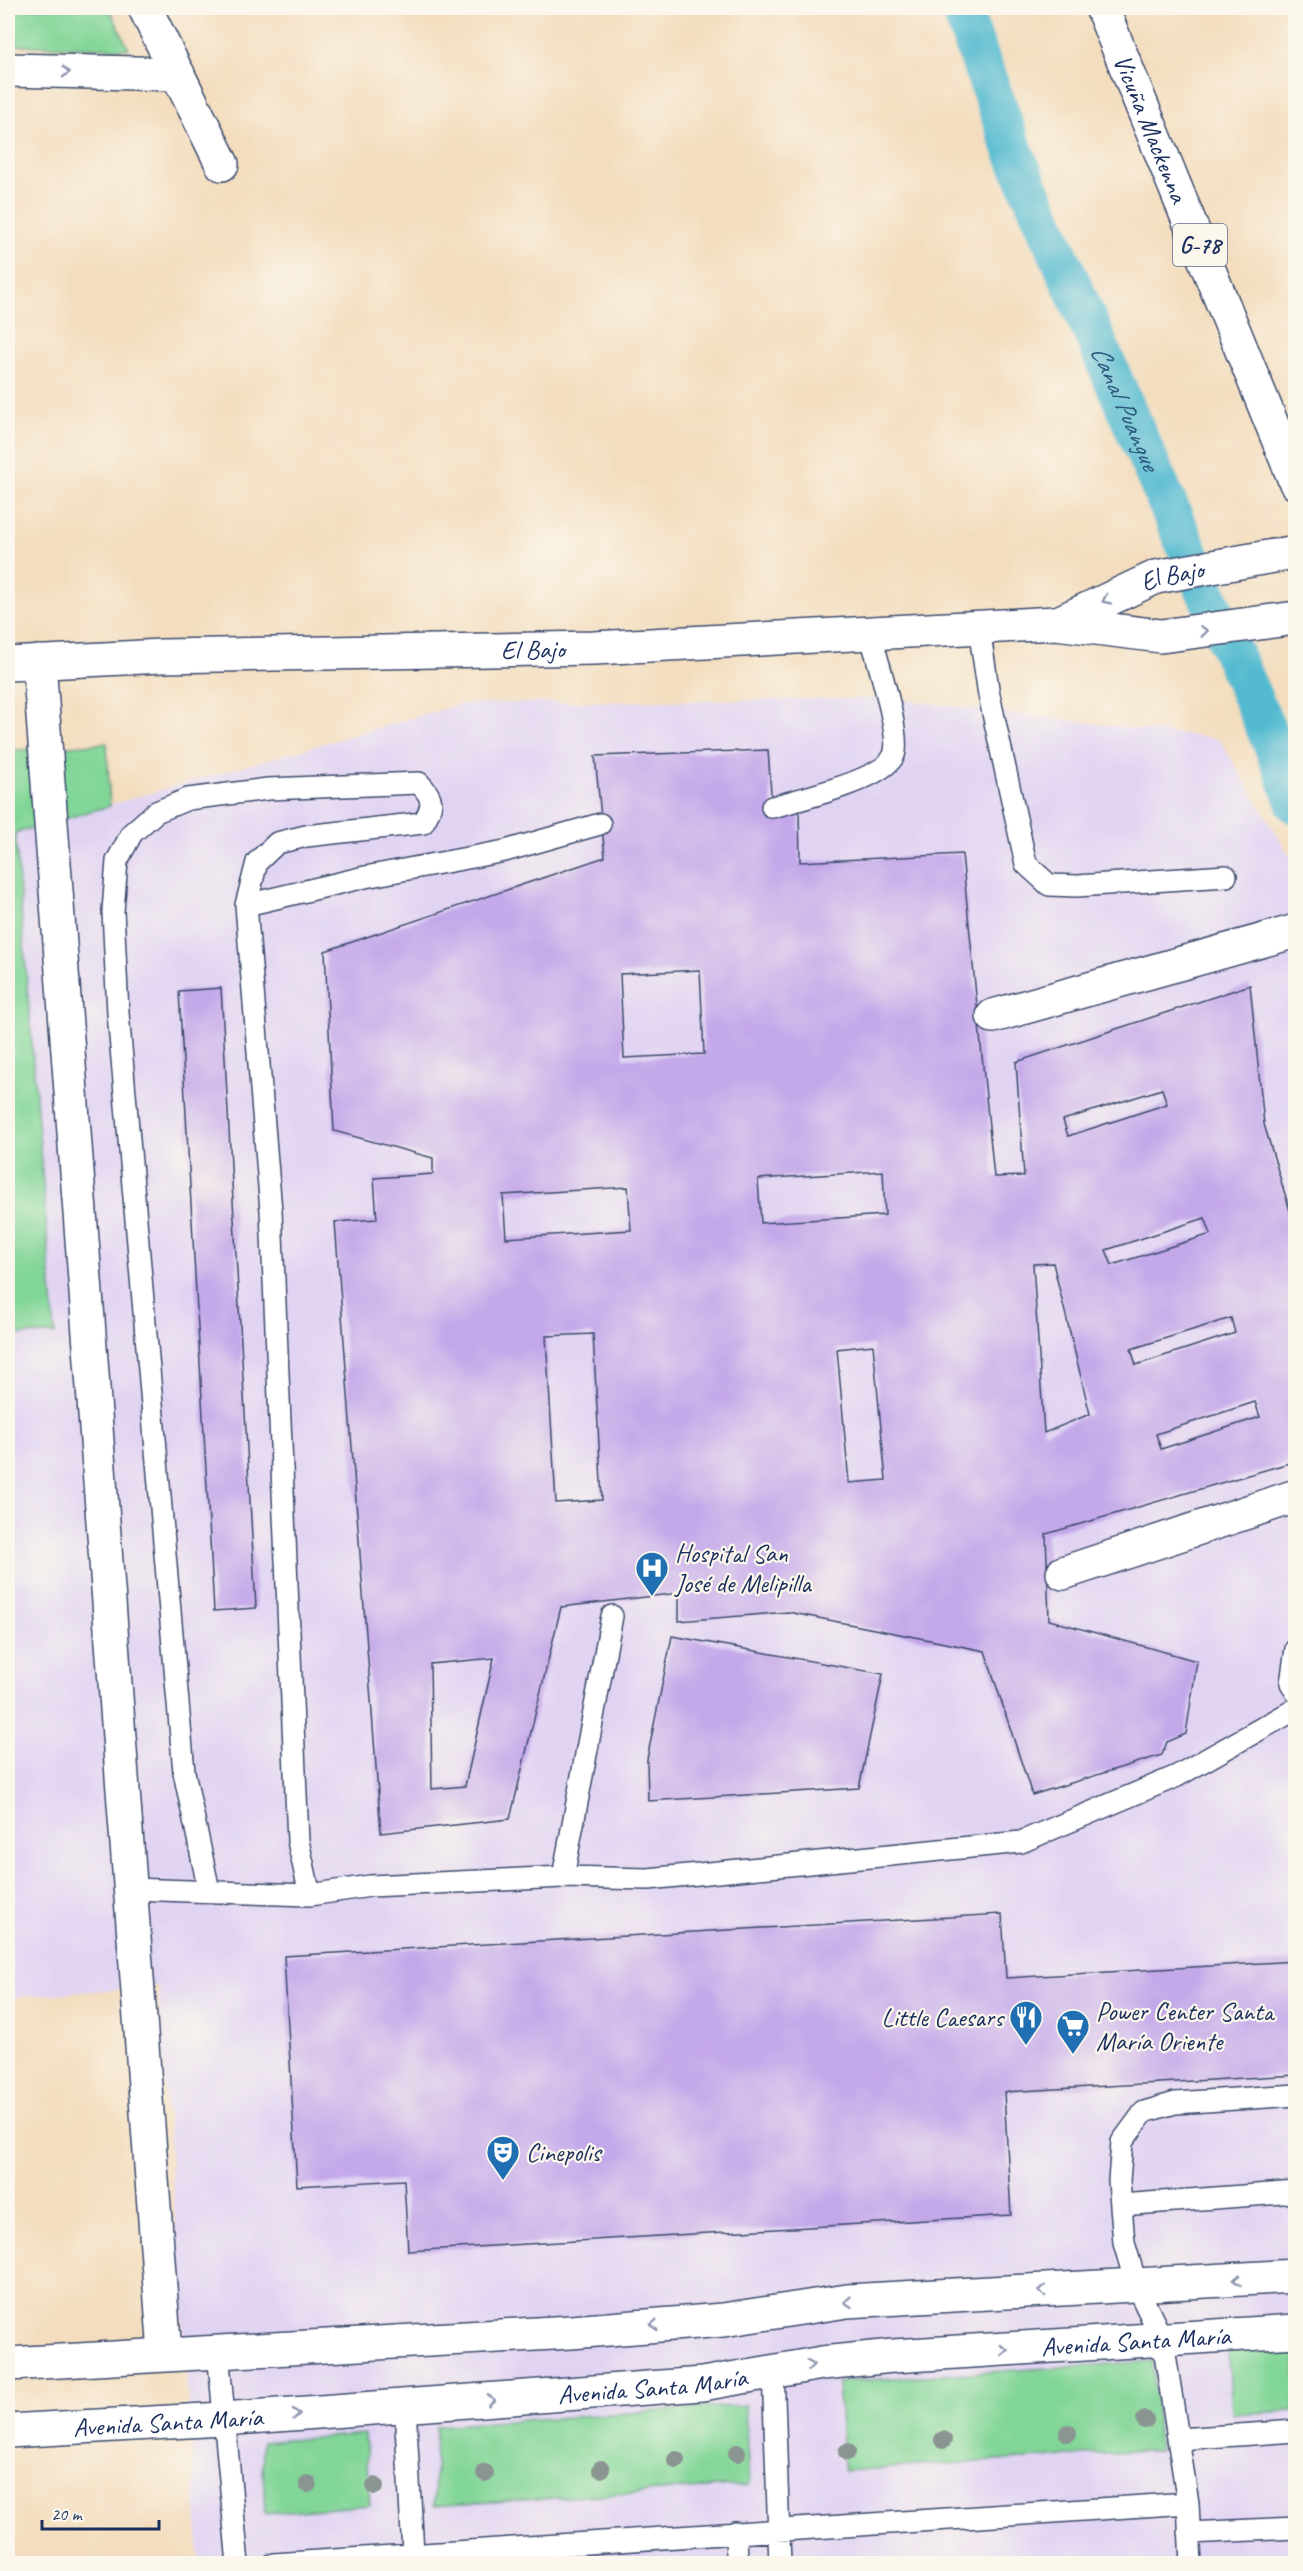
<svg xmlns="http://www.w3.org/2000/svg" width="1303" height="2571" font-family="Caveat,sans-serif">
<rect width="100%" height="100%" fill="#fbf7ec"/>
<filter id="ink" filterUnits="userSpaceOnUse"><feTurbulence type="fractalNoise" baseFrequency=".0167" numOctaves="2"/><feDisplacementMap in="SourceGraphic" scale="12" xChannelSelector="R" yChannelSelector="G"/><feConvolveMatrix kernelMatrix="1 2 1 2 8 2 1 2 1" color-interpolation-filters="sRGB"/></filter>
<filter id="wash" filterUnits="userSpaceOnUse"><feTurbulence type="fractalNoise" baseFrequency=".008" numOctaves="4" result="noise"/><feDisplacementMap in="SourceGraphic" scale="24" xChannelSelector="R" yChannelSelector="G"/><feGaussianBlur stdDeviation="1.35" result="paint"/><feColorMatrix in="noise" values="0 0 0 0 0 0 0 0 0 0 0 0 0 0 0 0 0 1.4 0 .05"/><feComposite in="paint" operator="in"/></filter>
<g filter="url(#wash)">
<rect width="100%" height="100%" fill="#f3ddbe"/>
<path fill="#e1d4f3" d="M889 698 1219 739 1296 866 1295 2563H200L158 1986 8 1998V1335L55 1333 15 832 461 704Z"/>
<path fill="#81d597" stroke="#4e827a" stroke-width="1.5" d="M8 8H109L129 49 8 45Z
M107 743 110 806 15 833 55 1334 8 1335V751Z
M1295 2345V2411L1232 2414 1228 2349Z
M1153 2361 1159 2450 844 2471 838 2382Z
M745 2405 749 2485 434 2506 436 2426Z
M365 2434 370 2505 265 2514 262 2442Z"/>
<g fill="none" stroke-linecap="round" stroke-linejoin="round">
<path stroke="#52bad0" stroke-width="40" id="s1" d="M961 8 1015 155 1280 761 1296 804"/>
</g>
<g id="blocks">
<path fill="#c4a9ea" fill-rule="evenodd" d="M768 750 772 808 799 811 800 862 962 854 994 1177 1024 1176 1016 1062 1250 985 1264 1124 1296 1231V1461L1046 1534 1049 1620 1197 1661 1186 1734 1167 1742 1162 1755 1032 1795 985 1651 788 1612 679 1621V1593L561 1607 510 1819 381 1833 335 1222 377 1219 374 1178 433 1174V1158L334 1131 325 951 605 857 595 756ZM700 970 704 1054 624 1058 620 974ZM1162 1089 1167 1104 1068 1136 1063 1120ZM883 1171 885 1215 761 1223 758 1179ZM628 1187 631 1230 506 1238 503 1195ZM1205 1218 1211 1234 1112 1265 1106 1250ZM1053 1263 1090 1414 1044 1433 1033 1264ZM1231 1318 1235 1333 1136 1365 1131 1349ZM593 1334 602 1500 556 1503 546 1336ZM873 1345 886 1480 849 1483 837 1349ZM1255 1402 1260 1417 1161 1449 1156 1434ZM494 1658 465 1786 432 1789 430 1664Z
M221 988 256 1608 214 1611 179 991Z
M672 1636 883 1674 859 1788 648 1801 647 1759Z
M1002 1914 1006 1978 1296 1961V2075L1004 2092 1011 2215 408 2251 404 2180 297 2186 284 1956Z"/>
</g>
</g>
<g filter="url(#ink)">
<use href="#blocks" fill-opacity="0" stroke="#3b496c" stroke-width="1.5"/>
<g fill="none" stroke-linecap="round" stroke-linejoin="round">
<defs>
<path id="lane" d="M979 628 989 695 1026 864 1049 885 1077 886 1226 876
M772 807C798 800 885 779 894 755 902 736 876 656 870 633
M600 824 505 851 365 877 246 905 271 1211 298 1841 310 1895 370 1886 563 1877 648 1879 1021 1842 1177 1776 1296 1709
M1296 1649 1291 1683 1296 1692
M563 1877 612 1616
M130 1889 310 1895
M209 1891 184 1772 118 1013 113 911 117 861 132 833 156 812 188 799 268 789 419 783C434 798 434 805 423 823L306 836 277 843 257 862 246 905
M1121 2205 1296 2192
M218 2352 238 2564
M773 2370 780 2564
M405 2407 413 2553
M1178 2439 1296 2431
M735 2532 738 2564
M1189 2533 1296 2528
M274 2564 1188 2503
M1191 2564 1188 2503 1163 2341 1137 2287 1124 2243 1119 2181 1122 2142 1144 2112 1175 2103 1296 2095"/>
<g id="street">
<path d="M145 8 222 164"/>
<path d="M8 70 178 74"/>
<path d="M39 662 165 2354"/>
<path d="M993 1016 1296 931"/>
<path d="M1063 1573 1296 1496"/>
<path d="M8 2364 571 2332 723 2320 847 2301 1296 2276"/>
<path id="s2" d="M8 2431 223 2419 702 2384 822 2363 893 2356 1296 2331"/>
</g>
<g id="secondary">
<path id="s3" d="M1058 623 1156 577 1296 552"/>
<path id="s4" d="M8 664 162 656 594 648 1056 623 1161 636 1296 618"/>
</g>
<g id="primary">
<path id="s5" d="M1102 8 1296 483"/>
</g>
</defs>
<use href="#lane" stroke="#3b496c" stroke-width="24"/>
<use href="#street" stroke="#3b496c" stroke-width="36"/>
<use href="#secondary" stroke="#3b496c" stroke-width="36"/>
<use href="#primary" stroke="#3b496c" stroke-width="36"/>
<use href="#lane" stroke="#fff" stroke-width="21"/>
<use href="#street" stroke="#fff" stroke-width="33"/>
<use href="#secondary" stroke="#fff" stroke-width="33"/>
<use href="#primary" stroke="#fff" stroke-width="33"/>
</g>
<g fill="#8a9491">
<circle cx="1145" cy="2420" r="9"/>
<circle cx="1068" cy="2433" r="9"/>
<circle cx="943" cy="2440" r="9"/>
<circle cx="847" cy="2452" r="9"/>
<circle cx="737" cy="2453" r="9"/>
<circle cx="676" cy="2460" r="9"/>
<circle cx="601" cy="2469" r="9"/>
<circle cx="485" cy="2473" r="9"/>
<circle cx="308" cy="2484" r="9"/>
<circle cx="375" cy="2486" r="9"/>
</g>
<defs><path id="oneway-chevron" d="M-2-3.5L2.5 0L-2 3.5" fill="none" stroke-width="1.6" stroke-linecap="round" stroke-linejoin="round" transform="scale(1.5)"/></defs>
<g stroke="#8d97ae">
<use href="#oneway-chevron" transform="translate(66 72) rotate(1)"/>
<use href="#oneway-chevron" transform="translate(1106 600) rotate(155)"/>
<use href="#oneway-chevron" transform="translate(1204 631) rotate(-7)"/>
<use href="#oneway-chevron" transform="translate(1237 2280) rotate(176)"/>
<use href="#oneway-chevron" transform="translate(1042 2291) rotate(177)"/>
<use href="#oneway-chevron" transform="translate(848 2302) rotate(175)"/>
<use href="#oneway-chevron" transform="translate(654 2325) rotate(176)"/>
<use href="#oneway-chevron" transform="translate(1004 2350) rotate(-3)"/>
<use href="#oneway-chevron" transform="translate(810 2365) rotate(-8)"/>
<use href="#oneway-chevron" transform="translate(491 2400) rotate(-4)"/>
<use href="#oneway-chevron" transform="translate(296 2414) rotate(-4)"/>
</g>
</g>
<defs>
<symbol id="hospital-pin" viewBox="-11 -11 22 30"><path d="M0 17L-7.5 6A9.5 9.5 0 1 1 7.5 6Z" fill="#1f6fb2" stroke="#fbf7ec"/><path d="M-5-5h3v3.5h4V-5h3V5h-3V1.5h-4V5h-3Z" fill="#fff"/></symbol>
<symbol id="restaurant-pin" viewBox="-11 -11 22 30"><path d="M0 17L-7.5 6A9.5 9.5 0 1 1 7.5 6Z" fill="#1f6fb2" stroke="#fbf7ec"/><path d="M-5-6h1v4h1v-4h1v4h1v-4h1v5L-1.5 .5V6h-2V.5L-5-1ZM5-6V6H3V1.5H1.5Q1.5-4 5-6Z" fill="#fff"/></symbol>
<symbol id="supermarket-pin" viewBox="-11 -11 22 30"><path d="M0 17L-7.5 6A9.5 9.5 0 1 1 7.5 6Z" fill="#1f6fb2" stroke="#fbf7ec"/><path d="M-6-5.5h2.5l.6 2H6L4.5 2H-2.5L-4.4-4H-6ZM-1.5 3.2a1.3 1.3 0 1 0 .1 0ZM3 3.2a1.3 1.3 0 1 0 .1 0Z" fill="#fff"/></symbol>
<symbol id="theatre-pin" viewBox="-11 -11 22 30"><path d="M0 17L-7.5 6A9.5 9.5 0 1 1 7.5 6Z" fill="#1f6fb2" stroke="#fbf7ec"/><path d="M-5-5.5Q0-4 5-5.5V0Q5 5 0 6Q-5 5-5 0ZM-3.3-2.5H-1v1.5H-3.3ZM1-2.5H3.3v1.5H1ZM-2.8 1Q0 5.5 2.8 1Z" fill="#fff"/></symbol>
</defs>
<g fill-rule="evenodd">
<use href="#hospital-pin" x="633" y="1549" width="38" height="52"/>
<use href="#restaurant-pin" x="1007" y="1998" width="38" height="52"/>
<use href="#supermarket-pin" x="1054" y="2007" width="38" height="52"/>
<use href="#theatre-pin" x="484" y="2133" width="38" height="52"/>
</g>
<g text-anchor="middle" stroke-width="4.5" stroke-linejoin="round" paint-order="stroke">
<rect fill="#fbf7ec" stroke="#5e6b89" stroke-width="1.5" x="1173" y="224" width="54" height="42" rx="4.5"/>
<g font-size="24" font-weight="bold" fill="#1b2f5e">
<text x="1200" y="253">G-78</text>
</g>
<g font-size="26" fill="#1b2f5e" stroke="#fbf7ec">
<text dy="9" stroke="none"><textPath href="#s5" startOffset="130">Vicuña Mackenna</textPath></text>
<text dy="9" stroke="none"><textPath href="#s3" startOffset="124">El Bajo</textPath></text>
<text dy="9" stroke="none"><textPath href="#s4" startOffset="525">El Bajo</textPath></text>
<text dy="9" stroke="none"><textPath href="#s2" startOffset="1132">Avenida Santa María</textPath></text>
<text dy="9" stroke="none"><textPath href="#s2" startOffset="646">Avenida Santa María</textPath></text>
<text dy="9" stroke="none"><textPath href="#s2" startOffset="160">Avenida Santa María</textPath></text>
</g>
<g font-size="26" fill="#1b2f5e" stroke="#fbf7ec" text-anchor="start">
<text x="675" y="1562">Hospital San<tspan x="675" dy="30">José de Melipilla</tspan></text>
<text x="1096" y="2020">Power Center Santa<tspan x="1096" dy="30">María Oriente</tspan></text>
<text x="1003" y="2026" text-anchor="end">Little Caesars</text>
<text x="526" y="2161">Cinepolis</text>
</g>
<g font-size="27" font-style="italic" fill="#2c5980" stroke="#fbf7ec">
<text dy="9" stroke="none"><textPath href="#s1" startOffset="432">Canal Puangue</textPath></text>
</g>
</g>
<rect width="1303" height="2571" fill="none" stroke="#fbf7ec" stroke-width="30"/>
<path d="M42 2520v9h117v-9" fill="none" stroke="#1b2f5e" stroke-width="3"/>
<text x="51" y="2520" font-size="18" fill="#1b2f5e" stroke="#fbf7ec" stroke-width="4.5" paint-order="stroke">20 m</text>
</svg>
